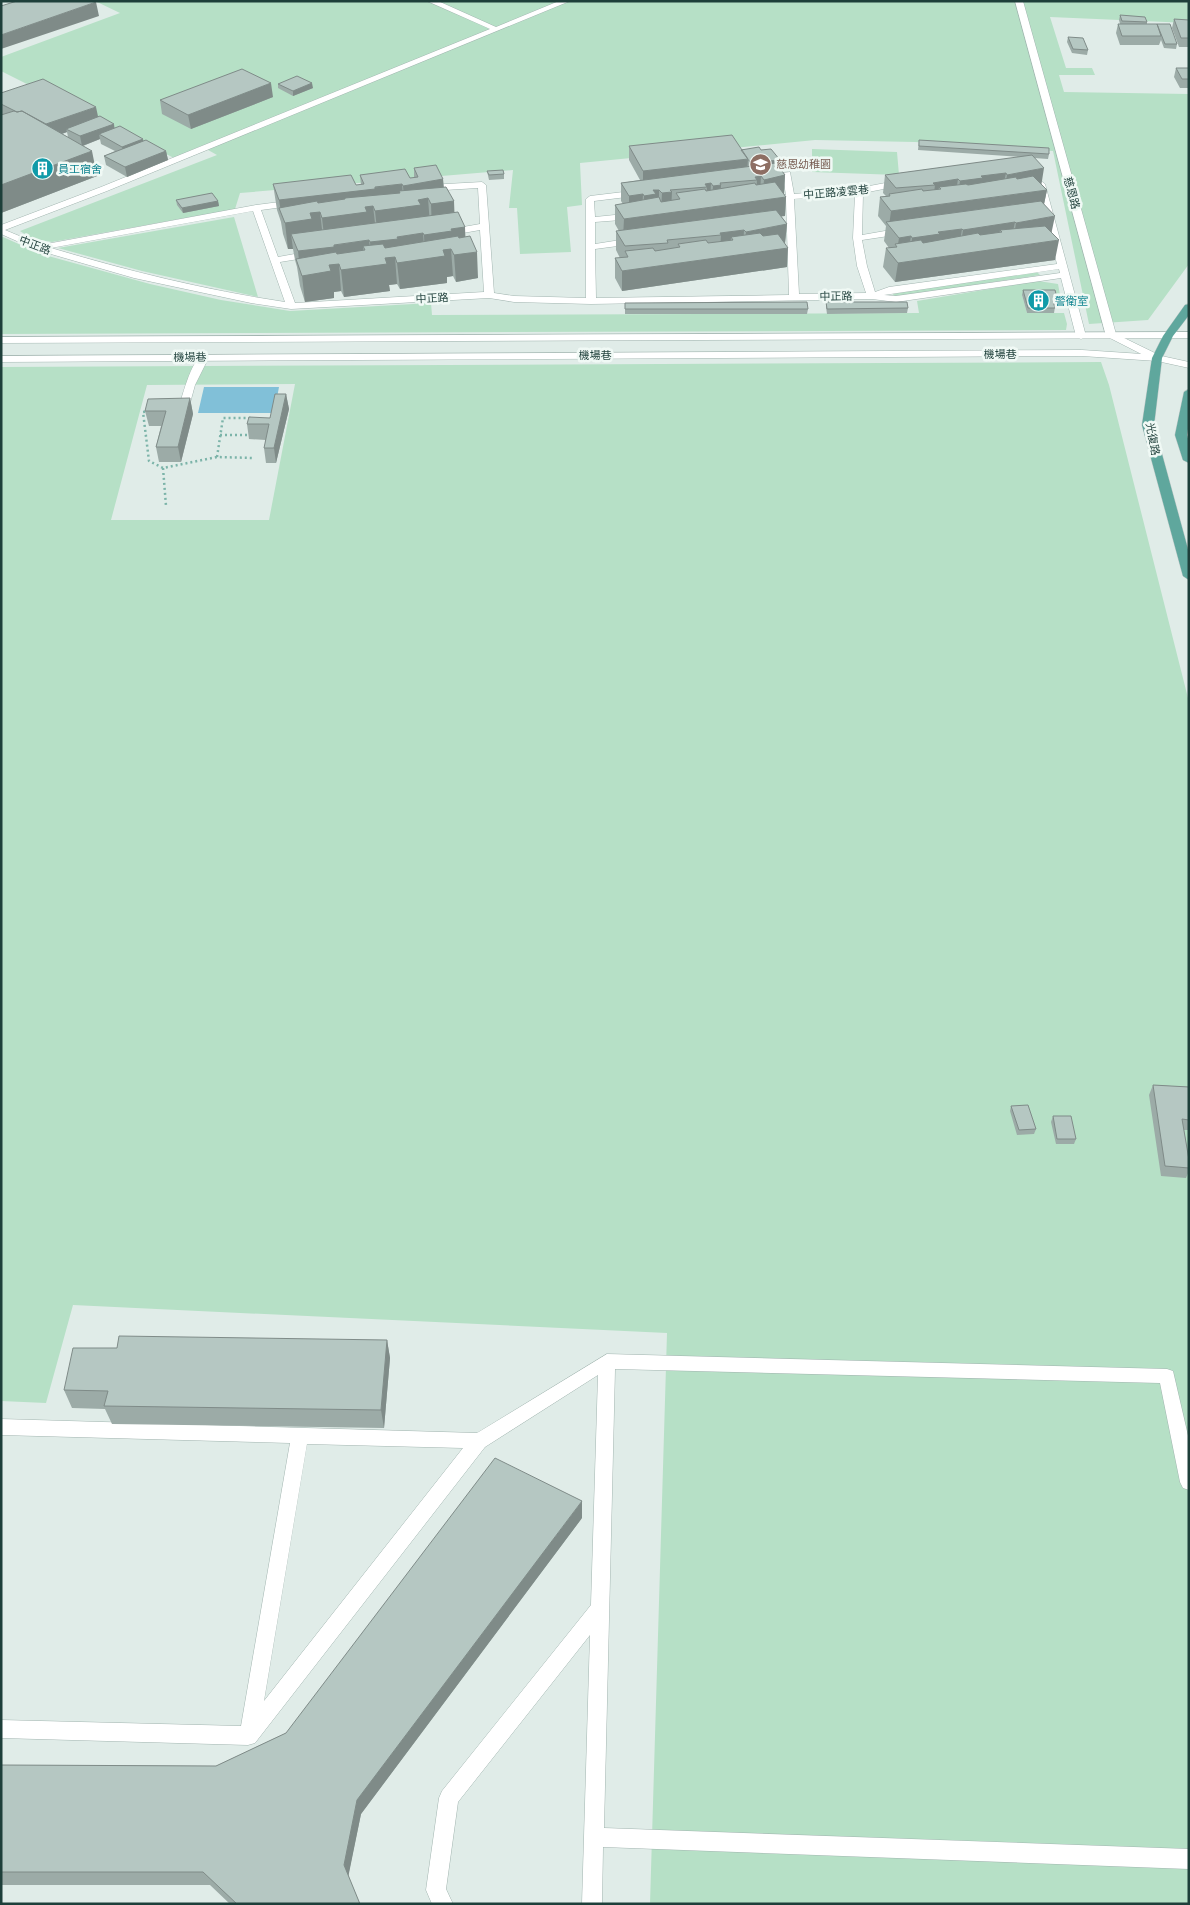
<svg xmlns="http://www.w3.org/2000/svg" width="1190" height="1905" font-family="'Alegreya Sans','Noto Sans TC',sans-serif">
<rect width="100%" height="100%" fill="#e0ece8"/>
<path fill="#b6e0c6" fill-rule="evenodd" d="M95 1H1189V23L1050 17 1066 68H1092L1095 75H1059L1064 92 1189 94V264L1148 320 1089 324 1053 151 915 142 815 140 580 163 582 205 567 207 571 252 520 254 517 208H509L513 170 240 193 235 209 52 242 32 239 20 231 217 155 201 146 174 158 1 71V57L120 13Z
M812 149 897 152 899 175 812 172Z
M234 217 258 297 142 271 58 248Z
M3 237 41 254 150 284 221 300 290 311 431 303 432 315 919 313 917 301 1038 281 1058 284 1060 295H1022L1027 313H1064L1067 324 1066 330 1 334V238Z
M1037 272 1040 275 895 297 892 293Z
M1101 362 1109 385 1189 702V1904H650L667 1333 73 1305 46 1403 1 1401V367ZM295 384 269 520H111L147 385Z"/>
<path fill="#81c0d8" d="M204 387H279L274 413H198Z"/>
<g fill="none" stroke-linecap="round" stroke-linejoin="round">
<defs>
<path id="service" d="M427 1H438L496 27 559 1H570L107 191 5 230 41 245 256 205 295 200 298 201V205L261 210 278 257 311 251 316 254 311 257 280 262 295 303 484 292 480 230 446 236 442 233 446 230 480 224 478 188 428 191 424 188 428 185 482 182 486 185 494 293 514 296 586 298V199L590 196 640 190 644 193 643 195 594 201 595 217 634 213 638 216 634 219 595 222V244L633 238 637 241 633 244 595 249 596 298 789 295 786 200 769 202 765 199 769 196 786 195 783 177 768 180 764 177 765 175 790 172 794 194 859 188 901 180 904 181V185L863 193 862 235 902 228 906 231 902 234 862 240 867 266 875 292 889 287 1057 264 1037 184 1041 181 1045 184 1086 336 1081 339 1076 336 1061 278 896 302 872 299 591 304 514 302 489 298 291 309 251 303 134 278 37 250 1 234V225L101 187 490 29ZM855 194 853 238 857 266 866 293 799 294 794 199ZM253 211 285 302C205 290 128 271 51 248ZM1059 269 1060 273 896 296 884 295Z
M204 354 209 357 195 385 187 414 186 416H178L177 414C181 401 191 358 204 354Z
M607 1354 1167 1369 1173 1371 1189 1440V1490L1183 1488 1180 1482 1160 1383 615 1369 604 1828 1189 1849V1869L603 1847 602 1904H582L590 1635 458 1802 446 1889 453 1904H432L426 1890 439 1798 442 1791 591 1605 598 1375 485 1447 255 1743 248 1745 1 1738V1720L241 1726 290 1443 1 1435V1419L477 1433ZM307 1444 463 1448 264 1701Z"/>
<path id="minor" d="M1015 1H1023L1116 334 1161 356 1162 358 1161 360H1153L1106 336Z"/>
<path id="tertiary" d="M1189 332V338L1 343V337Z
M1082 350 1157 355 1189 362V368L1157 361 1082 356 1 362V356Z"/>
<path id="primary" d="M1189 304V315L1173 336 1162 358 1154 425 1189 553V580L1183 576 1142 425 1152 358 1163 336 1185 305Z
M1189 389V423L1187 435 1189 442V463L1183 460 1175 435 1184 392Z"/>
</defs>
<use href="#service" stroke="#a2b5b0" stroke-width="1"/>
<use href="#minor" stroke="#a2b5b0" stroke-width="1"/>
<use href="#tertiary" stroke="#a2b5b0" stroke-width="1"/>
<use href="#primary" stroke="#c0c9c8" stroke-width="1"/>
<path stroke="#7cb4a9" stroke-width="2.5" stroke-dasharray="2 3" stroke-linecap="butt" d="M150 411 143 412 149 461 163 468 217 457 254 458
M220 435H247
M217 457 223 418H253
M163 468 166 506"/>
<use href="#service" fill="#fff" fill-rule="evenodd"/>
<use href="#minor" fill="#fff" fill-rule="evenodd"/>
<use href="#tertiary" fill="#fff" fill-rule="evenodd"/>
<use href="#primary" fill="#5fa79d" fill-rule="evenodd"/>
</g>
<path fill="#9caba7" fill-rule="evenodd" d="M1120 15 1147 22V24L1177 44 1176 49 1164 48 1161 40 1159 45H1120L1116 33 1118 24H1120L1119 20Z
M1174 19 1189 20V47H1179L1172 28Z
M1068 37 1088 50 1087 55 1072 53 1067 42Z
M1176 68H1189V88H1180L1174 77Z
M278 84 313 88 293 96 278 88Z
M1 93 98 117 115 128 166 151 168 160 127 177 106 165 104 156 115 151 101 144 100 139 83 146 97 176 1 213ZM67 132 68 137 62 134Z
M273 97 191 129 162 114 160 100Z
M919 140 1049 154 1048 159 1034 158 1041 184 1047 190 1044 204 1052 233 1055 260 895 282 883 267 886 248H889L884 241 886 226 878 216 880 197 886 196 883 193 885 175 1020 157 918 150Z
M629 146 761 150 779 167 785 175 784 194 786 197 785 216H781L787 224 785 243 787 267 622 291 615 278V258H620L616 250V231H619L615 224V205L623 204 621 201V183L640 180 629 160Z
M414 168 443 179 444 187 454 201V213L465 227V237L478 278 456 282 453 276 447 277V283L400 289 397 284 389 285 390 291 344 297 341 291 334 292V298L305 302 300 286 297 267 295 260 293 249H288L283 234 281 222 277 210 273 184 356 185H361L360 175 410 178H414Z
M487 171 504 174V179L489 180Z
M176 200 218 201 219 206 183 213 177 205Z
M1023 290 1058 302 1057 307H1055L1054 313H1027L1022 295Z
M826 302 908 308 907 313 827 314 826 307Z
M625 303 808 309 807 314H625Z
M286 394 289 409 276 463H266L264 448 266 440 249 439 247 424 270 418Z
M190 398 193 414 181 462H159L156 447 161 426H149L145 411Z
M1153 1085 1189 1087V1130H1184L1189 1160V1171L1186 1178 1161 1176 1149 1095Z
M1011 1106 1036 1129 1034 1134 1017 1135 1010 1111Z
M1053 1116 1076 1139 1074 1144H1056L1051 1122Z
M387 1340 390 1358 384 1428 112 1424 105 1409 72 1408 64 1390 117 1348Z
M582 1518 361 1814 348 1876 360 1904H230L210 1885H1V1765L216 1766 286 1733Z"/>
<path fill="#7f8b88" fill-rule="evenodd" d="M96 2 99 16 1 49V35Z
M271 83 273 97 191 129 188 115Z
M312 83 313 88 293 96V91Z
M96 107 99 121 66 129 67 132 44 140 41 126Z
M114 124 115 133 99 134 100 139 82 146 80 136Z
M143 139 145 148 124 157 122 147Z
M92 151 97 176 1 213V185Z
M166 151 168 160 127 177 125 167Z
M748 159 747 174 643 185V171Z
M780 160 779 169 785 175 784 194 762 198 764 180 761 176 760 194 756 195 757 180 755 177 769 161Z
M1044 168 1041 187 1004 193 1007 175Z
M1006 173 1002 192 957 200 960 181 981 176Z
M443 179 444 202 454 201 455 227 432 230 431 204 428 198 430 225 378 238 375 211 373 206 376 232 325 244 322 218 320 212 323 238 291 234 293 249H288L285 223 281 212 279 200 402 184 404 208 405 207 403 186Z
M958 179 955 198 939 187 937 200 933 201 935 185 933 183Z
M711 183 710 202H706L707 187 705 184Z
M721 185 720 204 712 205 713 186Z
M653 190H659V208L643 215 644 196Z
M1047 190 1043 209 889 226 891 211Z
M672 192 671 211 661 212 662 193Z
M643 194 642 213 629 214V196Z
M786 197 785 216 623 238 624 219Z
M218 201 219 206 183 213 182 208Z
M1055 216 1051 235 1013 242 1016 223Z
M1015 222 1011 241 1000 230 998 243 960 249 963 230Z
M787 224 785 243 744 251 746 232Z
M465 227 466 253 477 252 478 278 456 282 454 255 451 249 453 276 447 277V283L400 289 397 263 395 257 397 284 389 285 390 291 344 297 341 270 339 264 341 291 334 292V298L305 302 302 276 300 270 298 251 369 240 372 266 370 242 397 237 423 233 425 259 424 235 451 229ZM363 246 365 250V267Z
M962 229 959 248 910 257 912 238 938 232Z
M744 230 743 249 733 240 731 237 730 251 720 252 721 235 720 233Z
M911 236 908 255 896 257 899 238Z
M1059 240 1055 260 895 282 898 263Z
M788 248 787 267 622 291V271Z
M286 394 289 409 276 463 274 448Z
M190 398 193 414 181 462 178 447Z
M387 1340 390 1358 384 1428 381 1410Z
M582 1501V1518L361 1814 348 1878 344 1865 357 1800Z"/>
<path fill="#b5c7c2" stroke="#7f8b88" d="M17 1H94L96 2 1 35V6Z
M1120 15 1145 17 1147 22 1122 21Z
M1174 19 1189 20V38H1181Z
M1118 24H1157L1161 36H1122Z
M1157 24H1170L1177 44H1165Z
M1068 37 1083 38 1088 50 1073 49Z
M1176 68H1189V79H1182Z
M242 69 271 83 188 115 160 100Z
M297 76 312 83 293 91 278 84Z
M43 79 96 107 46 124 22 111 17 112 1 104V93Z
M14 111 17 112 22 111 92 151 1 185V115Z
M100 116 114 124 80 136 66 129Z
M120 126 143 139 122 147 99 134Z
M732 135 748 159 643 171 629 146Z
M146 140 166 151 125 167 104 156Z
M919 140 1049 148V154L919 146Z
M759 147 761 150 771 149 780 160 769 161 771 163 753 166 741 150Z
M1032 155 1044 168 1007 175 1006 173 981 176 983 178 960 181 958 179 933 183 935 185 896 188 885 175Z
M776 163 785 175 764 180 761 176 755 177 757 180 720 183 721 185 713 186 711 183 705 184 707 187 670 190 672 192 662 193 659 190H653L656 194 644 196 643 194 629 196 621 183Z
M436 165 443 179 403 186 402 184 375 187V189L279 200 273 184 351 175 356 185 364 184 360 175 405 169 410 178 418 177 414 168Z
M503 170 504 174 489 175 487 171Z
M1033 176 1047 190 891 211 880 197 890 196 889 194 922 189 923 191 941 189 939 187 966 184 968 185 1016 177 1017 179Z
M775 182 786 197 624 219 615 205 659 197 661 202 680 199 676 193 705 189 706 191 755 183 756 185Z
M446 187 454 201 431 204 428 198 418 200 421 205 375 211 373 206 365 207 367 212 322 218 320 212 310 213 312 219 285 223 279 208 317 201 318 203 345 199V198L400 193 399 191Z
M212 193 218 201 182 208 176 200Z
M1041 201 1055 216 1016 223 1015 222 963 230 962 229 938 232 940 234 912 238 911 236 899 238 886 222Z
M776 210 787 224 746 232 744 230 720 233 721 235 667 240 668 243 625 246 616 231Z
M458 212 465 227 451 229 452 231 424 235 423 233 397 237 398 239 370 242 369 240 334 245V247L298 251 291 234Z
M1045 226 1059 240 898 263 886 248 897 247 895 244 921 240 923 243 978 233 980 235 1002 232 1000 230Z
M760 233 763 236 778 234 788 248 622 271 615 258 628 257 625 251 653 248 655 251 680 247 678 244 706 240 708 243 733 240 731 237Z
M458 236 459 238 470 236 477 252 454 255 451 249 443 250 445 256 397 263 395 257 385 258 387 264 341 270 339 264 329 265 331 271 302 276 296 259 336 252 337 254 365 250 363 246 383 244 385 248Z
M1023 290H1055L1058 302 1053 301 1055 308H1028Z
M807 302 808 309H625V303Z
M826 302H907L908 308 827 309Z
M275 394H286L274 448H264L269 424H247L249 417 270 418Z
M190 398 178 447H156L166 411H145L148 399Z
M1153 1085 1189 1087V1120L1182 1119 1189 1160V1168L1165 1166Z
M1028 1105 1036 1129 1019 1130 1011 1106Z
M1053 1116H1071L1076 1139H1057Z
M119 1336 387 1340 381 1410 104 1406 108 1391 64 1390 73 1348H117Z
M495 1458 582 1501 357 1800 344 1865 360 1904H237L203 1872H1V1765L216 1766 286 1733Z"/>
<defs>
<symbol id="school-disc" viewBox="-11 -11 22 22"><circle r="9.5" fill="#8d6e63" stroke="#f0f9f5"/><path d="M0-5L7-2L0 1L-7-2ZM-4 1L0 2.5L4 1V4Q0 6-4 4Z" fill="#fff"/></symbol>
<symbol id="building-disc" viewBox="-11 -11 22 22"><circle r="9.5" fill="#0f9aa8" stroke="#f0f9f5"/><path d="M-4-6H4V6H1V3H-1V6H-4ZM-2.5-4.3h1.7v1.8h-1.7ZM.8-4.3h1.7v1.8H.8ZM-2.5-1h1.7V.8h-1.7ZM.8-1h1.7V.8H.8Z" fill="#fff"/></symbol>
</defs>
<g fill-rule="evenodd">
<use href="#school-disc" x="748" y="152" width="25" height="25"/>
<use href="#building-disc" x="30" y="156" width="25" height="25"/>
<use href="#building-disc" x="1026" y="288" width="25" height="25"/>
</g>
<g text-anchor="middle" stroke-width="5" stroke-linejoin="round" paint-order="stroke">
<g font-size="11" fill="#785e54" stroke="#f0f9f5" text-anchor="start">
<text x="776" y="168">慈恩幼稚園</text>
</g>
<g font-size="11" fill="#0d838f" stroke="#f0f9f5" text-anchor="start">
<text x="58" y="173">員工宿舍</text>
<text x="1055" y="305">警衛室</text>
</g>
<g font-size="11" fill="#1e3f3a" stroke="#f0f9f5">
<text transform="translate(836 192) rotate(-5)" y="4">中正路凌雲巷</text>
<text transform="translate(1072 193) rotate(75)" y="4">慈恩路</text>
<text transform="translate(35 245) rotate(21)" y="4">中正路</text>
<text transform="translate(836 296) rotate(-1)" y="4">中正路</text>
<text transform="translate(432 298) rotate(-3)" y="4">中正路</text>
<text x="1000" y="358">機場巷</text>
<text x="595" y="359">機場巷</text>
<text transform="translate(190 357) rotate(-1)" y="4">機場巷</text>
<text transform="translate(1153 439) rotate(79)" y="4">光復路</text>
</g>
</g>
<rect width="1190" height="1905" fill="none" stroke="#1e3f3a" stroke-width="5"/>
</svg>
